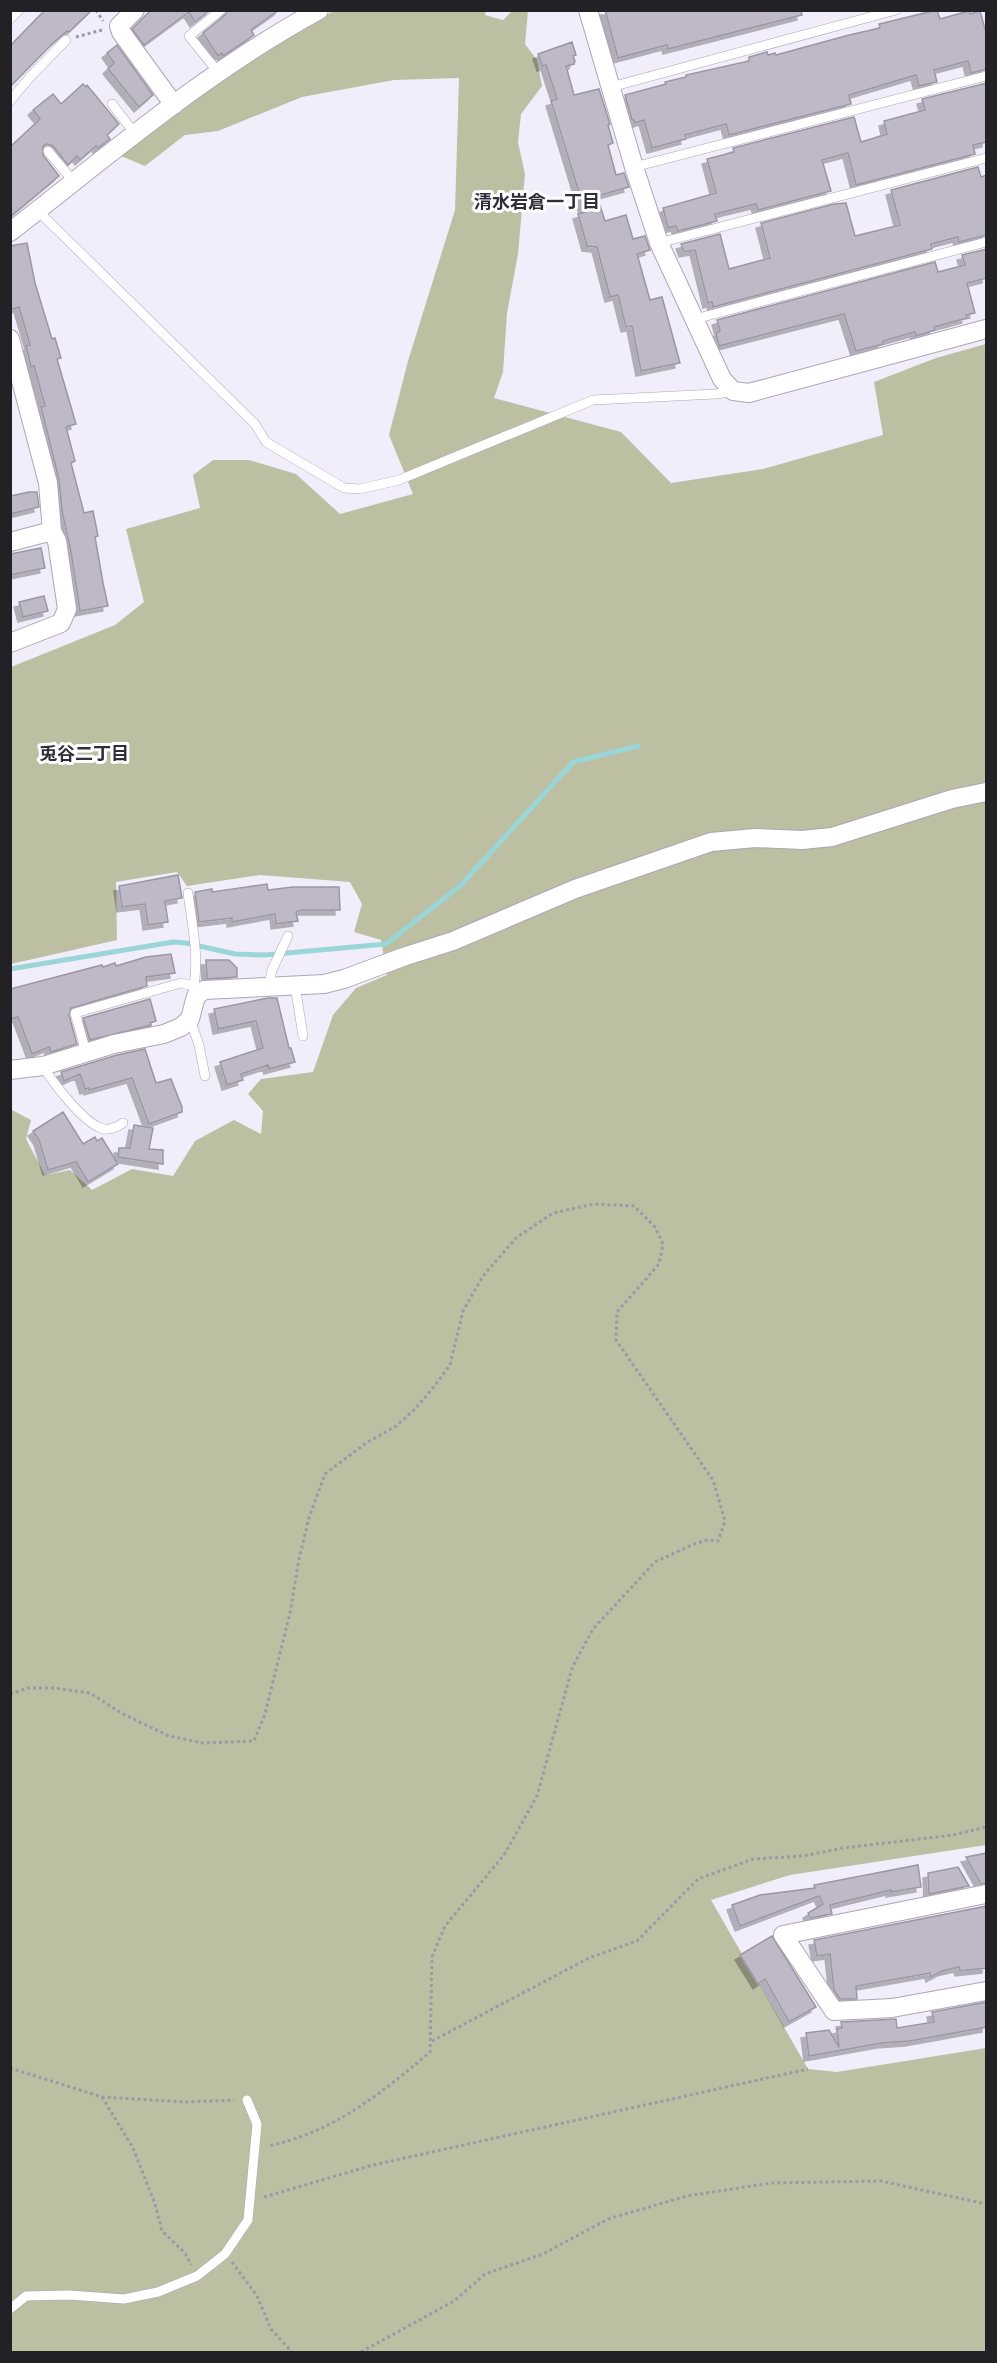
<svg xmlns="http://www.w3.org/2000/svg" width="997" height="2363" font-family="'Noto Serif','Noto Sans JP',serif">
<defs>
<filter id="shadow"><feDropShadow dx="-5" dy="5" stdDeviation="0" flood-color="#0004"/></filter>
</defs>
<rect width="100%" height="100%" fill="#f2edfb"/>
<path fill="#bdbfa3" d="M334 11H486L485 15 503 20 512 11H528L525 44 537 60 542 86 521 114 518 142 525 174 518 254 507 313 503 372 494 398 621 432 671 483 763 469 883 435 874 382 936 358 986 344V1845L790 1875 711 1900 808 2069 837 2072 986 2048V2352H11L10 1107 12 1110 31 1120 26 1139 45 1175 70 1170 92 1190 132 1169 173 1176 195 1141 234 1120 261 1134 263 1111 248 1094 261 1079 313 1072 333 1015 356 988 387 975 381 940 354 932 362 904 350 882 260 875 187 886 177 872 116 882 117 940 11 964V667L115 625 144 602 126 529 200 508 193 475 213 460H249L296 474 340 514 413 494 389 435 408 361 455 210 459 78 394 80 302 97 218 131 185 135 145 166 121 156C190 105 257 51 334 11Z"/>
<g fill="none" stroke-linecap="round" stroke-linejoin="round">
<path stroke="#9ad6d7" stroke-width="5" d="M10 969 173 942 186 943 235 954 265 955 386 944 461 885 573 762 638 746"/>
</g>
<path fill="#bfb9c7" stroke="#9c96a4" stroke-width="1.5" filter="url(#shadow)" d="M45 10H92L69 32 67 31 52 44 10 87V46Z
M151 10H210L195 22 189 12 144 45 132 29Z
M228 10H279L251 30 254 35 223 56 222 53 218 56 203 33 225 15Z
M605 10H801L802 15 668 49 667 45 618 58Z
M937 10 940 19 969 11 970 14 980 11 987 36V69L971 73 968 61 934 70 937 82 919 86 916 75 849 95 851 104 729 135 726 124 685 135 686 139 652 148 644 120 635 123 634 120H632L625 95 666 84 665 82 686 77V75L749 61V57L767 52 768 55 775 53 776 55 849 35 880 28 879 24Z
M572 42 576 55 573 56 575 61 574 64 566 66 574 95 599 89 610 124 608 125 613 143 608 145 616 175 624 173 629 187 597 196 605 221 626 215 633 239 645 236 650 250 637 254 650 300 662 297 680 363 641 371 632 326 626 327 618 295 610 297 597 247 587 246 578 214 585 212 551 101 557 99 546 65 542 66 538 54Z
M117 45 153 95 139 107 108 69 114 63 107 53Z
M987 83V142L973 145 975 154 856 185 848 153 822 160 831 191 758 210 756 204 715 214 717 221 678 231 676 226 668 228 663 208 716 193 707 159 734 152 733 148 854 117 861 142 887 134 884 121 925 110 922 99Z
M83 84 86 87 87 85 119 124 107 135 110 139 98 148 96 146 80 160 77 156 68 165 53 146 47 144 43 146V155L59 176 10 217V147L40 119 33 110 53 94 61 104Z
M978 167 981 177 987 175V235L959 242 958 237 931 244 932 249 713 307 712 302 708 303 695 250 684 252 681 244 720 234 729 269 770 258 761 223 834 204 846 203 855 236 900 225 891 190Z
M27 243 35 283 52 339 55 338 61 358 57 359 76 424 66 427 75 461 71 463 84 513 93 511 98 536 95 537 103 583 108 606 80 611 71 552 62 511 59 480 41 407 45 406 34 366 31 367 26 346 30 345 19 307 10 310V246Z
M987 249V278L967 283 975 313 966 315 967 318 934 327 935 330 916 336 915 332 883 341V344L856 351 844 314 719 346 716 333 720 331 717 320 935 262 938 272 965 265 962 255Z
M29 492H37L39 507 10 514V496Z
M41 548 45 568 10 575V554Z
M44 596 48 611 23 617 19 602Z
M178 875 182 898 165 901 168 922 148 925 145 904 122 907 119 886Z
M267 884 268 890 293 887H339L340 910H301L296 912 298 921 276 924 275 914 232 922V918L199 922 195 892 212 889V892Z
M171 954 175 973 146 977 147 986 71 1008 69 1015 77 1044 51 1052 49 1047 32 1054 18 1017 10 1019V989L102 965 103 967 115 963 116 966 146 957Z
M206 960H229L237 968V977L207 979Z
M268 998H277L289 1048H291L295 1062 269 1069 268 1065 241 1074 243 1080 227 1085 220 1062 263 1048 256 1021 218 1029 214 1009Z
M150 999 156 1021 150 1023 151 1025 90 1040 83 1018Z
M145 1049 156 1083 171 1079 182 1107V1112L149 1124 132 1078 89 1090V1088L85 1089 80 1074 64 1081 61 1072 117 1055Z
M63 1112 83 1144 95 1137 97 1141 102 1138 118 1164 88 1182 76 1162 48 1170 39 1140 33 1131Z
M134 1125 153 1128 149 1149 163 1150V1164L118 1157 119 1148H130Z
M987 1853V1883L981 1884 966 1857Z
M918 1865 921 1887 891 1892V1890L830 1905 832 1914 810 1918 808 1913 823 1904 819 1896 740 1926 732 1905 760 1895 815 1888 814 1885Z
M958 1867 969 1886 929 1894 928 1873Z
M987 1906V1968L960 1971 959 1967 942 1971 931 1977 930 1973 856 1986 857 1999H840L834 1990 830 1954 817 1956 814 1940Z
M772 1936 816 2007 789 2022 765 1979 758 1984 740 1955Z
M987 2002V2027L910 2041 882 2043 809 2056 806 2033 829 2030 839 2047 837 2029 842 2028 841 2022 896 2019 897 2028 934 2022 932 2012Z"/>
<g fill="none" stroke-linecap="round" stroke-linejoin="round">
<defs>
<path id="lane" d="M10 19 19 10
M218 72 189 36 221 10
M611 87 896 10
M10 101 30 77 66 40
M112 104 136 135
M48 151 74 182
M634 167 986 76
M38 211 255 424 266 442 344 488 360 489 399 480 593 400 716 394 733 391
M659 243 986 158
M695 319 986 242
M188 893C192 924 199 955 194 986
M269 985 272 970 288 936
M295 985 303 1036
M190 1019 199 1045 205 1076
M86 1052 75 1013 181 983 194 986 200 992
M43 1066C53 1083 83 1122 101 1128 108 1131 117 1127 123 1123
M10 2309 26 2296 69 2295 124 2299 158 2292 197 2276 225 2254 248 2220 257 2124 247 2100"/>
<path id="street" d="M135 10 119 26 121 32 174 105
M588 10 634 167 659 243 722 379 733 391 749 393 986 329
M10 232C110 154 207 71 319 10
M10 339 48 483 52 531 57 541 67 609 61 623 10 643
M10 542 52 531
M10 1070 43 1066 114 1044 164 1034 181 1027 190 1019 196 996 204 990 324 984 344 979 403 957 453 941 575 889 711 842 755 838 802 840 832 837 952 799 986 792
M986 1894 783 1935 834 2011 892 2008 986 1991"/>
</defs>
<use href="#lane" stroke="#aca6b4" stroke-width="10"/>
<use href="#street" stroke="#aca6b4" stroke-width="20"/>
<path stroke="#9d99a4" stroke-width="3" stroke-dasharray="3 3" stroke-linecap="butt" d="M96 10 103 21
M76 37 102 30
M10 1694 28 1688H54L90 1693 121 1713 169 1736 203 1743 254 1741 265 1714 290 1613 299 1559 309 1518 325 1474 366 1443 396 1426 414 1410 433 1388 450 1365 463 1311 483 1276 516 1238 553 1213 594 1204 634 1206 655 1227 663 1244 659 1264 617 1312 616 1340 713 1480 725 1521 718 1541 707 1540 694 1544 655 1562 593 1629 572 1668 537 1796 504 1855 445 1926 432 1957 430 2052C382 2093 332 2133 268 2146
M432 2041 589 1958 637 1941 698 1879 753 1859 803 1856 843 1848 953 1835 986 1827
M10 2068 102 2097 185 2102 234 2100
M102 2097 133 2148 155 2204 162 2231 185 2253 191 2265
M264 2197 373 2165 808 2069
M232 2262 257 2296 271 2329 292 2352
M361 2352 454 2301 485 2274 543 2254 608 2219 687 2196 771 2183 881 2181 986 2204"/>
<use href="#lane" stroke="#fff" stroke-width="9"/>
<use href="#street" stroke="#fff" stroke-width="18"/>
</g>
<g text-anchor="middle" stroke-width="6" stroke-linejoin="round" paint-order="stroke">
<g font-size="18" font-weight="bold" fill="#322e39" stroke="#fdfdfd">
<text x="537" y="208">清水岩倉一丁目</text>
<text x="84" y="760">兎谷二丁目</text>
</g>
</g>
<rect width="997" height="2363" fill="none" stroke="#232126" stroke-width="24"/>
</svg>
